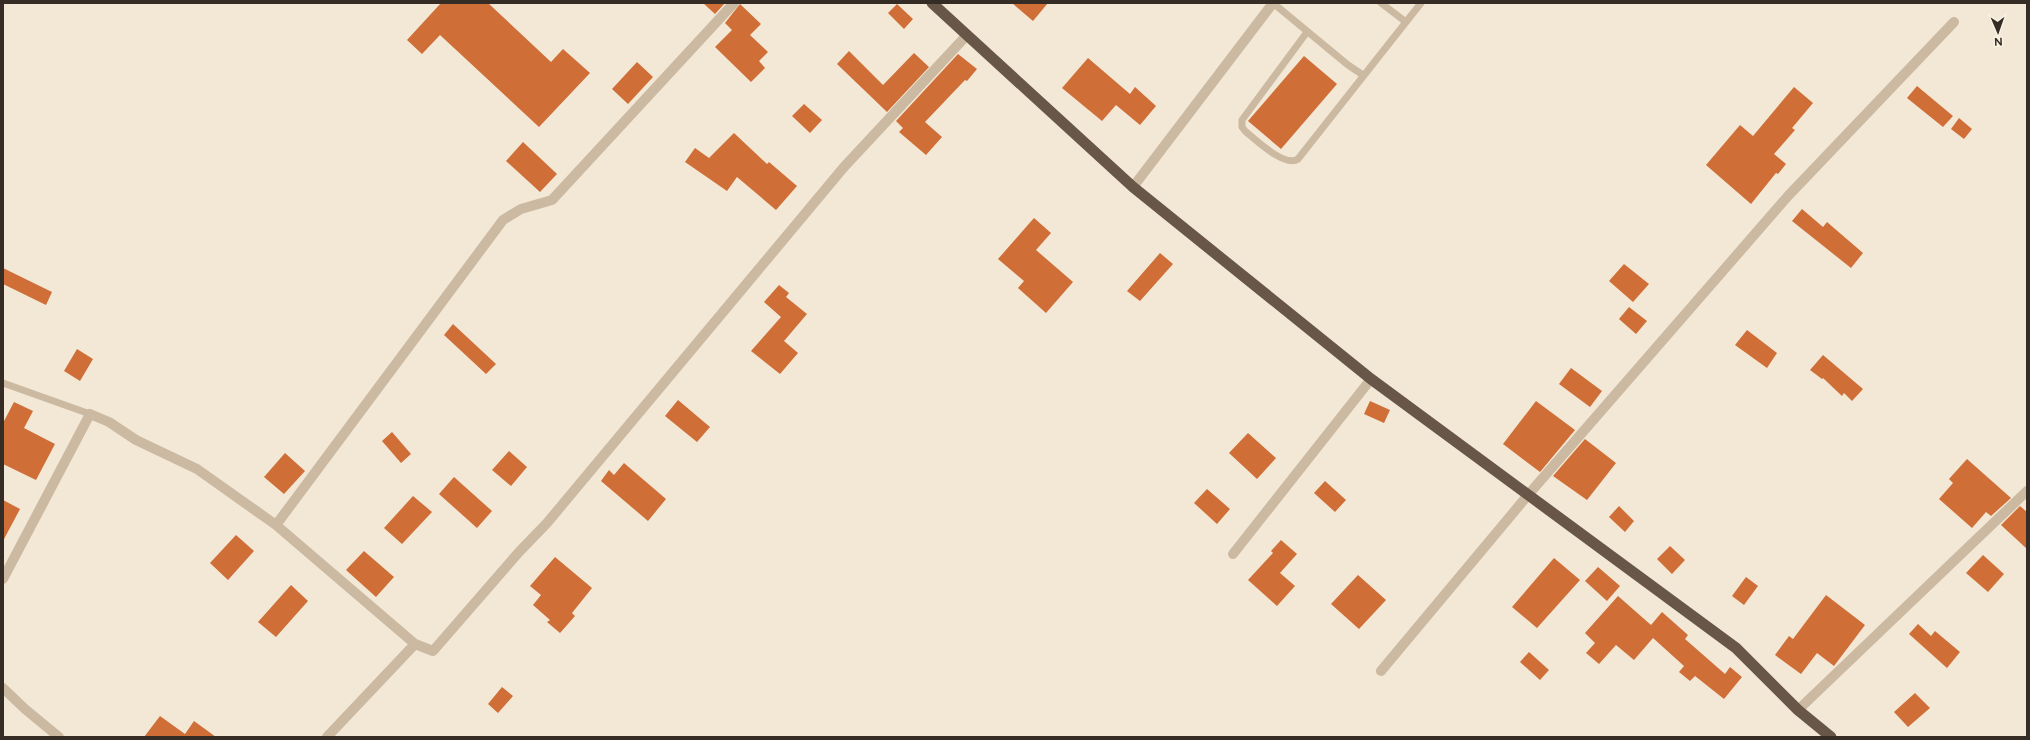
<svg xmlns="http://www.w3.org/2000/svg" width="2030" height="740" font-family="Figtree,sans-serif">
<rect width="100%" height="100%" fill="#f3e8d6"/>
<path fill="#cf6e37" d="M441 3H488L551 62 563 49 590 73 539 127 440 35 422 54 407 40Z
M703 3H725L715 14Z
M1012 3H1048L1033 21Z
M740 4 761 24 750 35 768 52 759 61 765 68 751 82 715 47 732 30 725 23Z
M897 4 913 19 904 29 888 13Z
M849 51 883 85 914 53 929 67 887 112 837 64Z
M958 54 977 69 967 81 965 80 925 122 942 137 926 155 899 132 903 128 896 121Z
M1304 56 1337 84 1281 149 1248 121Z
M1088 58 1130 94 1135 87 1156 106 1140 125 1116 105 1102 121 1062 88Z
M637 62 653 77 628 104 612 89Z
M1917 86 1953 116 1943 127 1907 98Z
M1794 87 1813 103 1792 128 1795 130 1774 154 1786 164 1778 174 1776 173 1751 204 1706 165 1740 125 1753 136Z
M804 104 822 120 810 133 792 116Z
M1959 118 1972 129 1964 139 1951 129Z
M734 133 767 164 769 162 797 186 776 210 737 177 727 191 685 162 695 148 709 158Z
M523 142 557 174 540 192 506 161Z
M1802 209 1823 227 1827 222 1863 253 1851 268 1792 221Z
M1034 218 1051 233 1036 250 1073 282 1046 313 1018 288 1024 281 998 259Z
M1160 253 1173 264 1140 301 1127 291Z
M1624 264 1649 284 1633 302 1609 281Z
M3 268 52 292 46 305 3 284Z
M779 285 789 293 786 297 807 314 784 341 798 353 780 374 751 351 781 317 764 302Z
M1629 307 1647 321 1636 334 1619 319Z
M453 324 496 364 486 374 444 335Z
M1747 330 1777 353 1767 368 1735 345Z
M77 349 93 359 80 381 64 371Z
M1823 355 1863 389 1852 401 1844 393 1842 396 1823 378 1822 379 1810 370Z
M1571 368 1602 391 1590 407 1559 384Z
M678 400 710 427 697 442 665 416Z
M1370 401 1390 410 1384 423 1364 414Z
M1536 401 1575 430 1540 472 1503 444Z
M14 402 33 411 24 428 55 444 36 480 3 464V423Z
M392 432 411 454 401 463 382 441Z
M1248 433 1276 458 1257 479 1229 453Z
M1585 439 1616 463 1587 500 1553 476Z
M509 451 527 467 511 486 492 470Z
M285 453 305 471 284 494 264 477Z
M1967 459 2011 498 1991 516 1986 512 1972 528 1939 499 1953 483 1949 479Z
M624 463 666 499 648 521 601 481 609 470 614 475Z
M454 477 492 511 477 528 439 494Z
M1325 481 1346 500 1335 512 1314 493Z
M1207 489 1230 509 1217 524 1194 503Z
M413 496 432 512 402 544 384 528Z
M3 500 20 509 3 541Z
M1619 506 1634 521 1625 532 1609 517Z
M2020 506 2027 512V549L2001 525Z
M236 535 254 551 228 580 210 563Z
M1281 540 1297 554 1280 573 1295 586 1277 606 1248 580 1273 553 1271 551Z
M1670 546 1685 560 1672 574 1657 559Z
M364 551 394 577 376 597 346 570Z
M1983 555 2004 574 1988 592 1966 573Z
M555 557 592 588 572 613 575 616 560 633 547 622 550 620 533 605 541 595 530 586Z
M1554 558 1580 580 1537 628 1512 607Z
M1598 567 1620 586 1607 601 1585 581Z
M1358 575 1386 600 1359 629 1331 604Z
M1746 577 1758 586 1744 605 1732 596Z
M291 585 308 601 276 637 258 622Z
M1826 595 1865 625 1834 666 1817 653 1801 674 1775 655 1789 636 1793 639Z
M1618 596 1651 625 1662 612 1688 635 1685 639 1725 674 1730 667 1742 677 1724 699 1695 676 1690 681 1679 672 1684 666 1653 638 1634 660 1616 645 1599 664 1586 653 1595 643 1585 633Z
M1918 624 1931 636 1935 631 1960 652 1947 668 1909 634Z
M1529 652 1549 670 1540 680 1520 662Z
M502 687 513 696 498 713 488 704Z
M1915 693 1930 708 1908 727 1894 712Z
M160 716 185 734 194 721 216 737H144Z"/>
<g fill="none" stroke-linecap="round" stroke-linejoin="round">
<path stroke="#cbb9a1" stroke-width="7" d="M1273 3 1348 65 1363 75
M1381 3 1406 22
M1307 32 1242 120V127L1245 131C1256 140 1285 168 1298 159L1421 3
M3 383 90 414"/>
<path stroke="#cbb9a1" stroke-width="10" d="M276 525 503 220 521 209 552 200 734 3
M1233 554 1371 379
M3 579 90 414 109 422 136 440 197 469 276 525 415 644 433 651 519 552 547 523 844 167 967 35
M1381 671 1528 495 1788 196 1954 22
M3 688 25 709 59 737
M1798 710 2027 491
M327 737 415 644"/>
<path stroke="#cbb9a1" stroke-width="10" d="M1133 187 1273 3"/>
<path stroke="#685648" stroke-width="11" d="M932 3 1133 187 1371 379 1736 648 1798 710 1831 737"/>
</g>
<rect width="2030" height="740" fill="none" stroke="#352c25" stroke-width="8"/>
<g transform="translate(1998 32) rotate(178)" stroke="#faf2e2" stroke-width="3" paint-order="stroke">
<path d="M0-3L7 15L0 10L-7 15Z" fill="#352c25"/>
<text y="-6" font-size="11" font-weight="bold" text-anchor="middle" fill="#352c25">N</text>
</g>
</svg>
